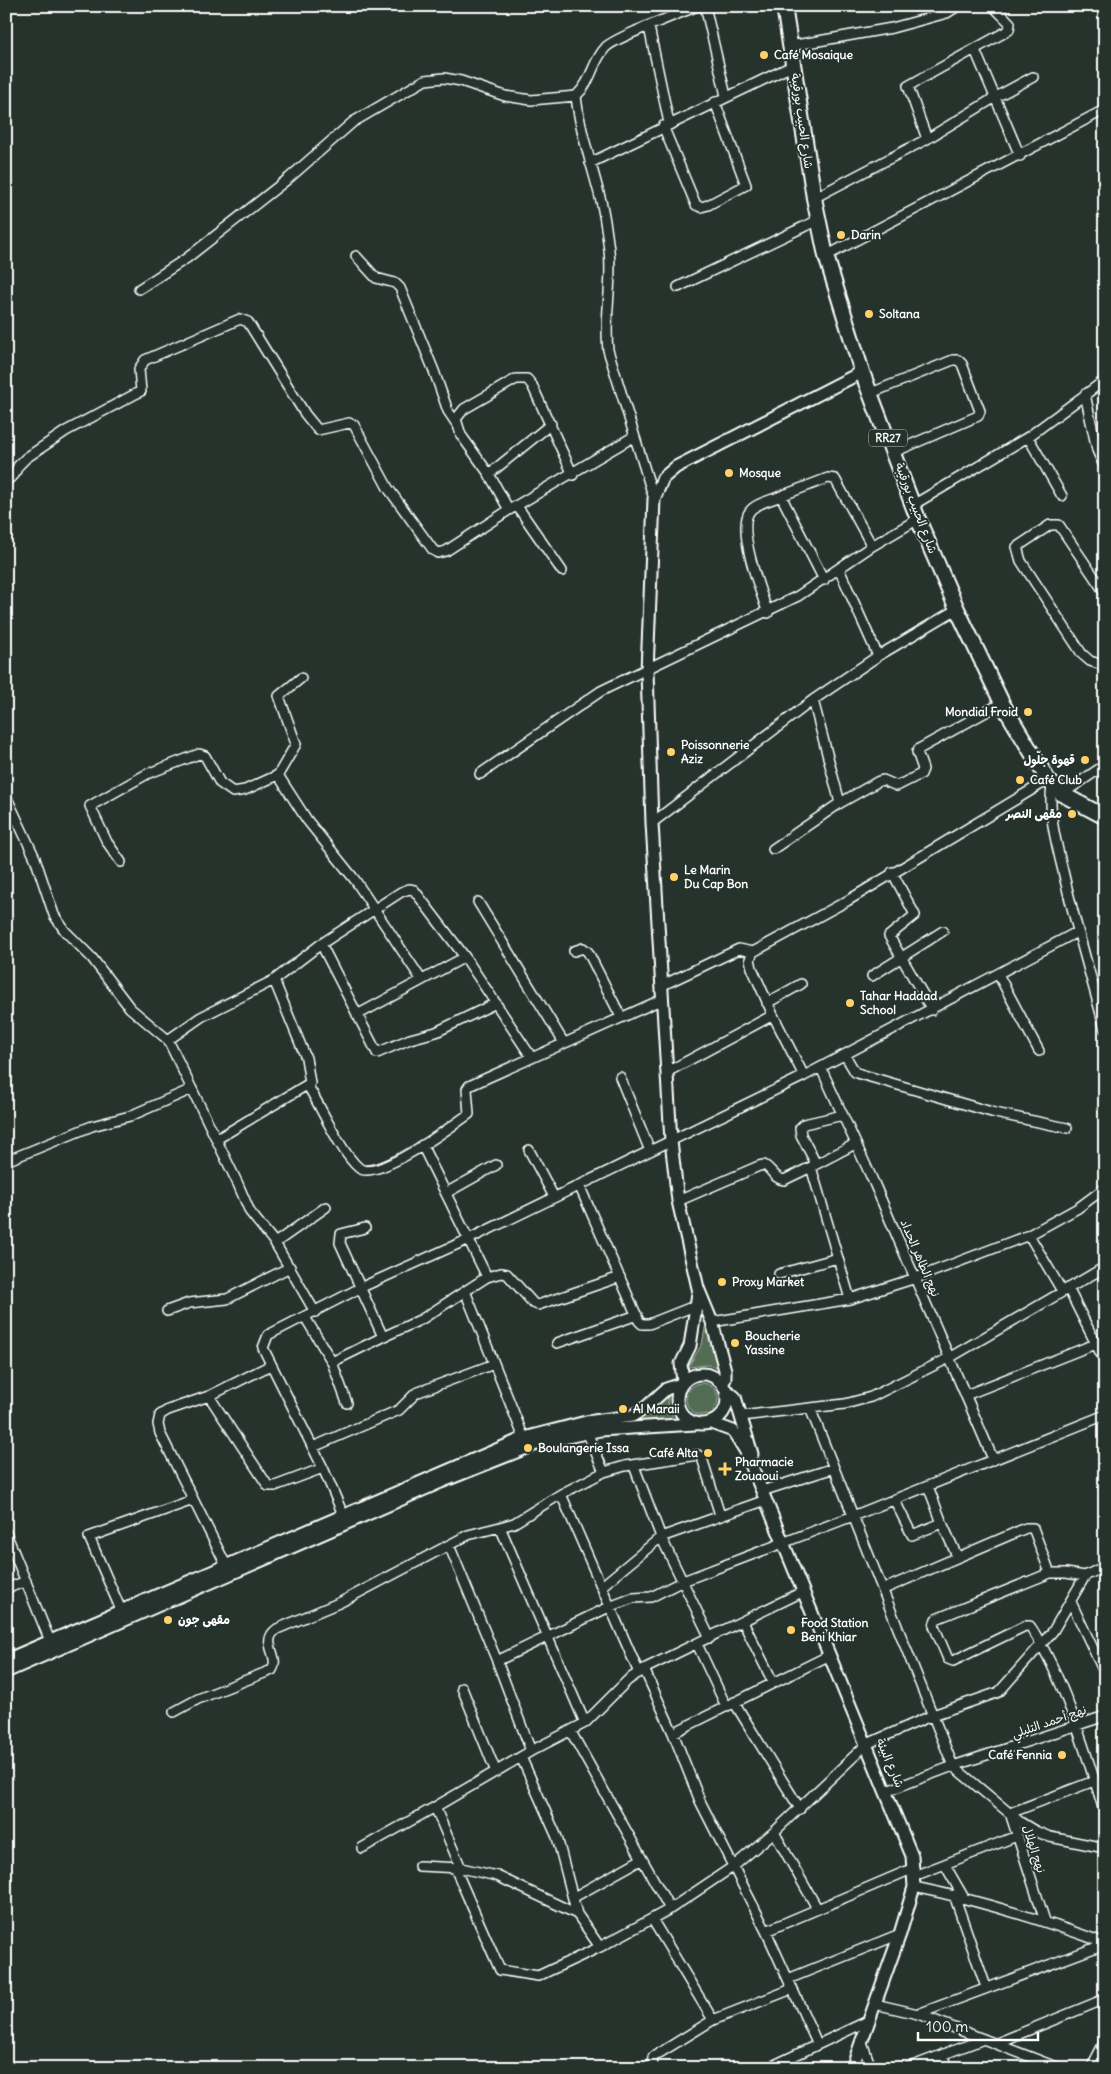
<svg xmlns="http://www.w3.org/2000/svg" width="1111" height="2074" font-family="Delius,'Playpen Sans Arabic',sans-serif">
<rect width="100%" height="100%" fill="#26332d"/>
<filter id="ink" filterUnits="userSpaceOnUse"><feTurbulence type="fractalNoise" baseFrequency=".02" numOctaves="2"/><feDisplacementMap in="SourceGraphic" scale="10" xChannelSelector="R" yChannelSelector="G"/><feConvolveMatrix kernelMatrix="1 2 1 2 8 2 1 2 1" color-interpolation-filters="sRGB"/></filter>
<g filter="url(#ink)">
<path fill="#536d54" stroke="#a9b6aa" d="M706 1323 718 1367 707 1365 688 1367 702 1344Z
M686 1399a16 16 0 1 1 32 0a16 16 0 1 1-32 0Z
M668 1392V1406L674 1420 634 1422 647 1413Z"/>
<g fill="none" stroke-linecap="round" stroke-linejoin="round">
<defs>
<path id="minor" d="M705 6 726 96
M649 27 669 123
M790 46 892 28 947 13 958 6
M975 50 1020 156
M576 96C593 80 591 63 606 47 616 37 679 14 697 6
M663 126 696 205 701 207 708 205 746 185 715 102
M927 139 908 86 1009 30 1010 23 993 6
M590 163 794 65
M814 198 927 139 994 98 1033 77
M356 256 376 278 395 283 400 288 434 371 448 411 456 423
M826 256 1104 110
M678 287 818 220
M139 289 187 258 289 178 353 122 425 80 444 78 461 81 505 96 531 100 576 96C580 132 592 165 601 201 605 217 607 234 609 250 613 284 604 317 608 350L654 499
M871 393 953 360H958L962 364 980 411 978 416 894 452
M1085 394 1097 450 1105 468
M1028 437 1062 496
M489 474 551 424
M6 481 14 475 18 466 26 458 66 431 141 391 139 369 145 360 240 319 248 322 305 414 318 430 349 423 354 425 388 488 433 550 438 553 446 551 509 510 633 437
M913 505 1028 437 1105 380
M517 506 562 571
M509 510 489 474 461 435 456 419 464 409 516 379H527L532 385 573 475
M839 569 878 656
M824 580 781 496 828 478 835 479 872 546
M1105 593 1059 525H1050L1017 547 1021 561 1082 654 1090 661 1105 666
M768 613C761 593 736 528 750 511 756 503 772 500 781 496
M813 700 840 803
M480 774 601 691 798 596 872 546 918 519
M278 775 307 820 355 880 421 979
M1052 785C1048 814 1056 842 1063 871 1075 924 1091 976 1105 1029
M1062 794 1105 765
M6 796 35 858 54 915 65 931 92 958 130 1008 168 1040 238 1184 250 1212 275 1243 315 1312
M652 823 813 700 878 656 957 609
M773 849 840 803 879 781 883 780 897 786 921 774 923 769 917 752 919 749 1002 703
M121 862 107 842 90 806 147 774 199 754 205 756 220 783 233 792 245 790 278 775 296 744 279 696 301 678
M892 872 915 915 889 936 932 1010
M478 902 564 1043
M321 944 401 892 409 889 414 890 465 957 532 1058
M574 951 583 948 588 952 621 1017
M998 974 1039 1051
M872 976 943 931
M663 985 739 949 753 952
M767 1003 801 984
M357 1015 465 957
M168 1040 201 1017 274 980 321 944 377 1053 410 1039 436 1032 496 1003
M845 1055 855 1072 860 1074 995 1113 1067 1128
M821 1068 874 1183 993 1459
M667 1072 773 1015
M804 1076 773 1015 752 968 750 959 753 952 847 901 1048 780
M620 1077 650 1151
M308 1086C321 1107 341 1153 359 1168 376 1182 452 1126 469 1114L467 1089 469 1086 663 999
M217 1139 310 1083 306 1058 274 980
M422 1145 487 1277
M529 1150 554 1197
M6 1161 92 1126 130 1116 192 1089
M816 1164 801 1135 800 1128 804 1124 843 1115
M579 1185 639 1321 642 1324H649L697 1305
M446 1193 496 1165
M678 1201 759 1166 764 1165C772 1169 774 1179 784 1180L811 1167
M365 1228 341 1234 340 1243 383 1337 422 1319 487 1277 501 1273 507 1274 533 1303 538 1305 620 1277
M1029 1235 1062 1291
M275 1243 326 1207
M779 1274 838 1258
M1068 1288 1105 1362
M465 1291 524 1438
M850 1299 811 1167 855 1144
M167 1311 189 1303 227 1299 290 1267
M305 1317 332 1362
M712 1322 850 1299 916 1278 1029 1235 1078 1208 1105 1188
M557 1343 637 1315
M966 1395 1095 1344
M209 1396 268 1486H275L323 1468
M347 1403 332 1362 383 1337
M810 1408 953 1766 1020 1822 1035 1831 1050 1837 1105 1848
M741 1416 845 1404 871 1397 949 1358 1105 1267
M313 1447 399 1410 416 1393 494 1364
M634 1466 661 1537 766 1500
M604 1472 625 1466 698 1455 702 1458 720 1515
M928 1486 942 1523
M762 1491 834 1468
M561 1494 639 1673
M894 1499 912 1535 942 1523 957 1556
M345 1519 323 1468 263 1348 268 1335 362 1287 469 1239 804 1076 1077 932
M6 1533 50 1641
M449 1545 468 1535 500 1527
M226 1565 160 1433 158 1424 160 1415 168 1410 209 1396 271 1365
M1105 1566 1085 1576 1066 1573H1050L936 1619 934 1626 948 1659 953 1661 1025 1626H1030C1064 1677 1087 1756 1105 1814
M602 1586 661 1537 710 1638
M6 1589 26 1581
M884 1589 1026 1528H1033L1050 1573
M1071 1602 1105 1674
M121 1610 89 1537 193 1500
M743 1622 773 1682
M697 1644 726 1706
M497 1661 609 1607 633 1598 651 1597 683 1581 853 1516 1105 1415
M644 1669 673 1733 700 1801 766 1931 914 1868
M462 1688 496 1772
M734 1702 800 1809
M174 1712 198 1699 272 1670C281 1656 259 1642 277 1629L341 1602 449 1545 497 1661 531 1751
M585 1723 500 1527 514 1523 561 1494 604 1472 587 1432
M571 1732 670 1909
M673 1733 828 1656
M521 1757 557 1837 577 1914 600 1947
M887 1791 953 1766 1105 1716
M774 1832 817 1908
M362 1848 435 1807
M945 1865 964 1898
M419 1866 461 1868 497 1876 577 1914
M455 1868 500 1970 538 1976 600 1947 670 1909 734 1866 774 1832 867 1744 933 1715 999 1692 1053 1631 1085 1576
M461 1868 435 1807 531 1751 585 1723 628 1680 644 1669 802 1592
M914 1876 1017 1836
M914 1887C979 1900 1042 1920 1105 1943
M954 1895 986 1987
M574 1897 642 1859
M652 1919 713 2020
M1045 1921 1010 1813 1094 1781
M766 1931 817 2043
M788 1979 900 1934
M875 2004 918 2014 1059 2068
M918 2014 1105 1944
M862 2042 871 2068
M997 2043 1105 1999
M943 2054 948 2068
M652 2068 653 2057 713 2020 792 1989
M768 2068 870 2020
M907 2068 984 2039
M1091 2068 1105 2041"/>
<path id="tertiary" d="M677 1399a25 25 0 1 1 50 0a25 25 0 1 1-50 0Z
M683 1382 681 1364 690 1346 698 1293
M722 1384 725 1379V1370L712 1322 698 1288 678 1201 671 1141 652 823 647 671 654 499 663 478 676 467 862 372
M725 1389 735 1397 752 1454
M711 1423 733 1431 745 1450 912 1856 914 1887 900 1934 852 2068
M6 1660 524 1438 586 1422 632 1416 645 1408 666 1389 681 1384
M6 1672 441 1482 539 1443 600 1430 695 1424"/>
<path id="primary" d="M784 6 814 198 826 256 862 372 918 519 957 609 1002 703 1048 780 1062 794 1105 817"/>
</defs>
<use href="#minor" stroke="#fff" stroke-width="12"/>
<use href="#tertiary" stroke="#fff" stroke-width="15"/>
<use href="#primary" stroke="#fff" stroke-width="18"/>
<use href="#minor" stroke="#26332d" stroke-width="9"/>
<use href="#tertiary" stroke="#26332d" stroke-width="11"/>
<use href="#primary" stroke="#26332d" stroke-width="14"/>
</g>
</g>
<g fill="#ffd166" stroke="#26332d" stroke-width="2">
<circle cx="764" cy="55" r="5"/>
<circle cx="841" cy="235" r="5"/>
<circle cx="869" cy="314" r="5"/>
<circle cx="729" cy="473" r="5"/>
<circle cx="1028" cy="712" r="5"/>
<circle cx="671" cy="752" r="5"/>
<circle cx="1085" cy="760" r="5"/>
<circle cx="1020" cy="780" r="5"/>
<circle cx="1072" cy="814" r="5"/>
<circle cx="674" cy="877" r="5"/>
<circle cx="850" cy="1003" r="5"/>
<circle cx="722" cy="1282" r="5"/>
<circle cx="735" cy="1343" r="5"/>
<circle cx="623" cy="1409" r="5"/>
<circle cx="528" cy="1448" r="5"/>
<circle cx="708" cy="1453" r="5"/>
<path d="M722.5 1461.5h5v5h5v5h-5v5h-5v-5h-5v-5h5z"/>
<circle cx="168" cy="1620" r="5"/>
<circle cx="791" cy="1630" r="5"/>
<circle cx="1062" cy="1755" r="5"/>
</g>
<g text-anchor="middle" stroke-width="4" stroke-linejoin="round" paint-order="stroke">
<rect fill="#26332d" stroke="#bec2c0" stroke-width="1" x="869" y="429.5" width="38" height="17" rx="4"/>
<g font-size="11" font-weight="bold" fill="#fff">
<text x="888" y="442">RR27</text>
</g>
<g font-size="12" font-weight="bold" fill="#fff" stroke="#26332d" text-anchor="start">
<text x="774" y="59">Café Mosaique</text>
<text x="851" y="239">Darin</text>
<text x="879" y="318">Soltana</text>
<text x="739" y="477">Mosque</text>
<text x="1018" y="716" text-anchor="end">Mondial Froid</text>
<text x="681" y="749">Poissonnerie<tspan x="681" dy="14">Aziz</tspan></text>
<text x="1075" y="764" text-anchor="end">قهوة جلّول</text>
<text x="1030" y="784">Café Club</text>
<text x="1062" y="818" text-anchor="end">مقهى النصر</text>
<text x="684" y="874">Le Marin<tspan x="684" dy="14">Du Cap Bon</tspan></text>
<text x="860" y="1000">Tahar Haddad<tspan x="860" dy="14">School</tspan></text>
<text x="732" y="1286">Proxy Market</text>
<text x="745" y="1340">Boucherie<tspan x="745" dy="14">Yassine</tspan></text>
<text x="633" y="1413">Al Maraii</text>
<text x="538" y="1452">Boulangerie Issa</text>
<text x="698" y="1457" text-anchor="end">Café Alta</text>
<text x="735" y="1466">Pharmacie<tspan x="735" dy="14">Zouaoui</tspan></text>
<text x="178" y="1624">مقهى جون</text>
<text x="801" y="1627">Food Station<tspan x="801" dy="14">Beni Khiar</tspan></text>
<text x="1052" y="1759" text-anchor="end">Café Fennia</text>
</g>
<g font-size="12" fill="#fff" stroke="#26332d">
<text transform="translate(802 121) rotate(82)" y="4">شارع الحبيب بورقيبة</text>
<text transform="translate(916 508) rotate(69)" y="4">شارع الحبيب بورقيبة</text>
<text transform="translate(920 1258) rotate(67)" y="4">نهج الطاهر الحداد</text>
<text transform="translate(1049 1722) rotate(-19)" y="4">نهج أحمد التليلي</text>
<text transform="translate(890 1763) rotate(67)" y="4">شارع البيئة</text>
<text transform="translate(1034 1849) rotate(72)" y="4">نهج الهلال</text>
</g>
</g>
<rect width="1111" height="2074" fill="none" stroke="#26332d" stroke-width="25"/>
<rect x="12" y="12" width="1086" height="2049" fill="none" stroke="#fff" stroke-width="2" filter="url(#ink)"/>
<path d="M918 2032v8h120v-8" fill="none" stroke="#ffffff" stroke-width="2.5"/>
<text x="926" y="2032" font-size="15" fill="#ffffff" stroke="#26332d" stroke-width="4" paint-order="stroke">100 m</text>
</svg>
